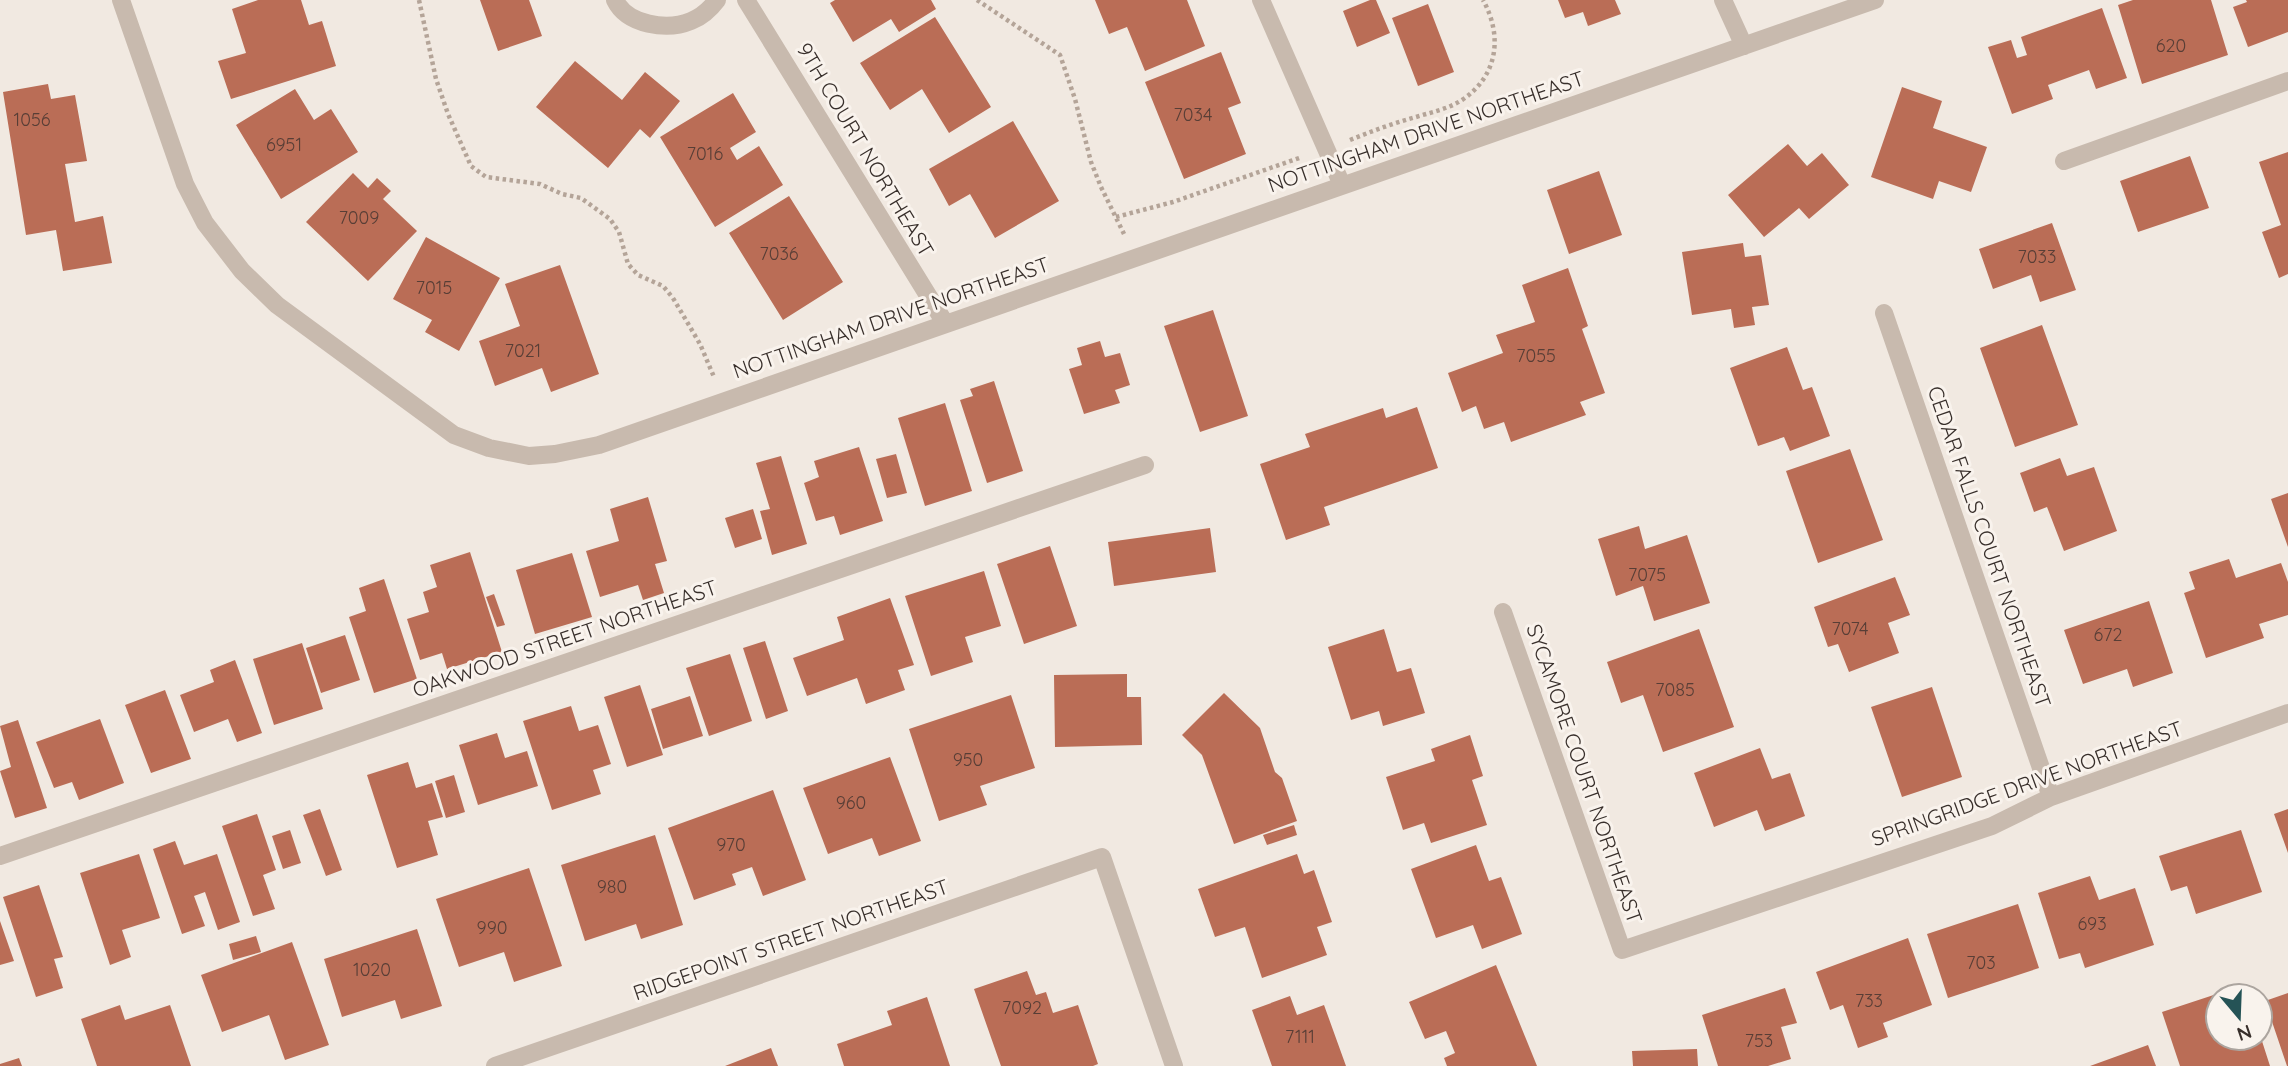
<svg xmlns="http://www.w3.org/2000/svg" width="2288" height="1066" font-family="Quicksand,sans-serif">
<rect width="100%" height="100%" fill="#f1e9e1"/>
<path fill="#ba6d56" d="M258 0H301L309 25 322 21 336 66 231 99 218 61 246 53 232 9Z
M480 0H529L542 36 498 51Z
M835 0H931L936 9 899 32 891 19 853 42 830 3Z
M1095 0H1187L1205 46 1145 71 1127 27 1109 34Z
M1370 0H1376L1390 33 1357 47 1343 11Z
M1558 0H1615L1621 14 1588 26 1583 12 1565 18Z
M2133 0H2211L2228 55 2142 84 2118 5Z
M2246 0H2288V32L2248 47 2233 7 2247 2Z
M1428 4 1454 72 1418 86 1392 18Z
M2102 8 2127 78 2096 89 2089 70 2048 85 2053 99 2012 114 1988 47 2011 40 2017 58 2027 55 2021 37Z
M935 17 991 107 949 133 922 89 890 110 860 63Z
M1221 52 1241 103 1228 108 1246 154 1184 179 1145 82Z
M575 61 622 100 645 72 680 101 650 138 640 129 608 168 536 107Z
M48 84 51 99 75 95 87 161 65 164 75 222 103 216 112 263 63 271 56 230 26 235 3 92Z
M1902 87 1942 101 1933 128 1987 147 1971 192 1939 181 1933 199 1871 177Z
M295 89 314 120 331 109 358 152 281 199 236 125Z
M733 93 756 132 730 148 737 160 759 146 783 185 715 227 660 137Z
M1013 121 1059 201 995 238 970 194 949 206 929 169Z
M1788 144 1807 166 1822 153 1849 185 1809 219 1799 208 1764 237 1728 195Z
M2288 152V274L2279 278 2262 232 2281 225 2259 162Z
M2190 156 2209 208 2138 232 2120 181Z
M1599 171 1622 235 1569 254 1547 190Z
M353 173 368 188 377 178 391 191 383 199 417 231 368 281 306 222Z
M789 196 843 282 783 320 729 233Z
M2052 223 2076 290 2040 302 2031 275 1993 289 1979 249Z
M426 237 500 278 459 351 425 332 432 320 393 299Z
M1743 243 1745 257 1761 255 1769 305 1752 307 1755 325 1734 328 1731 309 1692 315 1682 252Z
M560 265 599 374 551 392 542 368 495 386 479 341 520 326 505 284Z
M1568 268 1588 326 1582 329 1605 393 1580 402 1586 415 1511 442 1504 422 1484 429 1476 406 1462 412 1448 373 1503 353 1496 335 1535 322 1522 285Z
M1213 310 1248 416 1200 432 1164 326Z
M2042 325 2078 425 2015 447 1980 348Z
M1100 341 1105 357 1120 353 1130 385 1115 390 1120 403 1084 414 1069 369 1082 365 1077 348Z
M1787 347 1803 390 1812 387 1830 436 1790 451 1784 437 1758 446 1730 368Z
M994 381 1023 471 987 483 960 400 973 396 970 389Z
M945 403 972 491 925 506 898 418Z
M1417 407 1438 468 1324 507 1330 525 1286 540 1260 464 1310 447 1305 434 1383 408 1386 418Z
M859 447 883 521 840 535 834 516 816 521 804 483 819 477 814 461Z
M1850 449 1883 540 1818 563 1786 471Z
M896 454 907 493 887 498 876 459Z
M781 456 807 544 772 555 760 511 770 509 756 463Z
M2060 458 2067 476 2094 467 2117 531 2064 551 2047 507 2034 512 2020 473Z
M2288 493V547L2271 499Z
M648 497 667 561 655 564 664 593 643 600 638 585 600 597 586 551 619 541 610 509Z
M753 509 762 539 735 548 725 518Z
M1639 526 1645 549 1687 535 1710 603 1654 621 1643 586 1616 596 1598 539Z
M1210 528 1216 572 1114 586 1108 542Z
M1050 546 1077 626 1024 644 997 564Z
M470 552 502 652 447 669 442 653 420 660 407 619 429 612 423 592 437 587 430 565Z
M572 553 592 617 535 634 516 570Z
M2229 559 2236 578 2281 563 2288 582V615L2259 624 2264 638 2206 658 2184 593 2195 589 2189 572Z
M984 571 1001 626 965 637 973 662 931 676 905 596Z
M1895 577 1910 615 1888 623 1899 653 1849 672 1838 644 1828 647 1814 607Z
M384 579 417 679 374 693 349 617 366 611 359 588Z
M494 594 505 625 497 627 486 597Z
M890 598 914 665 898 670 905 690 866 704 857 678 807 696 793 658 844 640 837 617Z
M2149 601 2173 673 2133 687 2127 669 2083 684 2064 630Z
M1384 629 1397 672 1411 668 1425 713 1383 726 1379 711 1351 720 1328 647Z
M1699 629 1734 727 1663 752 1643 695 1621 703 1607 662Z
M345 635 360 680 321 693 306 648Z
M765 641 788 711 766 719 743 648Z
M302 643 323 709 274 725 253 659Z
M730 654 752 721 709 736 686 668Z
M235 660 262 733 237 742 228 719 194 732 180 695 214 682 210 670Z
M1127 674V697H1141L1142 745 1055 747 1054 675Z
M640 685 663 755 627 767 604 697Z
M1932 687 1962 777 1902 797 1871 707Z
M165 690 191 759 151 773 125 705Z
M1224 693 1260 728 1275 772 1282 778 1297 821 1234 844 1202 755 1182 735Z
M1011 695 1035 768 980 786 987 805 939 821 909 729Z
M690 696 703 736 663 749 651 709Z
M571 706 579 731 598 725 611 764 593 770 601 794 552 810 523 721Z
M100 719 124 783 79 800 72 782 54 788 36 742Z
M18 720 47 808 15 818 0 771 11 767 0 726Z
M497 733 505 758 527 751 538 786 478 805 459 745Z
M1470 735 1483 776 1472 780 1487 825 1431 843 1424 823 1403 830 1386 777 1435 761 1431 749Z
M1760 748 1772 779 1790 773 1805 816 1765 831 1757 810 1714 827 1694 773Z
M890 757 921 841 879 856 872 838 828 854 803 788Z
M408 762 416 788 432 783 443 817 428 821 438 855 397 868 367 775Z
M454 775 465 812 446 818 435 781Z
M773 790 806 880 763 896 752 867 732 874 736 885 694 900 668 828Z
M320 809 342 870 326 876 303 815Z
M2288 809V853L2274 814Z
M257 814 276 870 263 875 275 909 253 916 222 826Z
M1294 825 1297 835 1267 845 1263 835Z
M290 830 301 863 283 869 272 836Z
M2241 830 2262 892 2196 914 2187 886 2171 891 2159 856Z
M655 835 683 925 641 939 636 924 585 941 561 865Z
M175 841 184 865 217 854 240 922 218 930 205 892 194 896 205 926 182 934 153 849Z
M1476 845 1489 881 1501 877 1522 934 1482 949 1473 925 1436 938 1411 869Z
M139 854 160 918 122 930 131 957 110 965 80 873Z
M1297 854 1304 874 1314 870 1332 922 1317 927 1327 955 1262 978 1245 927 1215 937 1198 889Z
M529 868 562 966 514 982 504 952 459 967 436 899Z
M2090 876 2099 900 2135 888 2154 945 2085 968 2080 953 2059 959 2038 893Z
M39 885 63 957 54 959 63 988 36 997 3 897Z
M2018 904 2039 968 1948 998 1927 934Z
M0 921 14 961 0 965Z
M417 929 442 1006 401 1019 395 1000 342 1017 324 959Z
M256 936 261 952 233 960 229 944Z
M1908 938 1932 1005 1883 1023 1888 1037 1858 1048 1843 1005 1830 1010 1816 972Z
M292 942 329 1045 285 1060 269 1015 222 1032 201 975Z
M1496 965 1537 1066H1447L1444 1058 1455 1053 1446 1031 1425 1039 1409 1002Z
M1027 971 1036 995 1046 992 1053 1013 1078 1005 1098 1064 1093 1066H1001L974 989Z
M2244 985 2247 996H2218V1038H2261L2270 1066H2180L2162 1012Z
M1785 988 1797 1023 1781 1027 1791 1059 1768 1066H1718L1702 1015Z
M2288 993V1066H2287L2265 1001Z
M1290 996 1297 1015 1324 1005 1346 1066H1272L1252 1010Z
M927 997 950 1066H844L837 1044 892 1025 887 1011Z
M120 1005 125 1020 170 1005 191 1066H97L81 1019Z
M2148 1045 2156 1066H2090Z
M771 1048 778 1066H725Z
M1697 1049 1698 1066H1633L1632 1051Z
M19 1058 22 1066H0V1064Z"/>
<g fill="none" stroke-linecap="round" stroke-linejoin="round">
<path stroke="#b4a498" stroke-width="4.5" stroke-dasharray="3.5 3.5" stroke-linecap="butt" d="M419 0 436 79 448 114 471 166 486 177 540 184 562 194 581 198 610 219 619 232 628 264 638 275 663 286 673 298 700 344 714 377
M977 0 1060 55 1075 99 1091 162 1101 187 1124 234
M1350 140C1372 131 1394 123 1416 117 1432 112 1448 109 1462 100 1498 76 1503 36 1483 0
M1116 217 1173 202 1302 157"/>
<path stroke="#c8baae" stroke-width="18" d="M121 0 185 184 205 223 242 271 277 305 454 435 489 448 529 456 555 454 599 445 1875 0
M615 0C627 25 667 31 691 21 701 17 711 8 717 0
M746 0 945 323
M1261 0 1342 185
M1723 0 1744 46
M2064 161 2288 81
M1884 313 2051 797
M1503 612 1622 950 1992 826 2051 797 2288 713
M0 856 1145 465
M495 1066 1102 857 1174 1066"/>
</g>
<g text-anchor="middle" stroke-width="6" stroke-linejoin="round" paint-order="stroke">
<g font-size="18" fill="#583e36">
<text x="2171" y="52">620</text>
<text x="1193" y="121">7034</text>
<text x="32" y="126">1056</text>
<text x="284" y="151">6951</text>
<text x="705" y="160">7016</text>
<text x="359" y="224">7009</text>
<text x="779" y="260">7036</text>
<text x="2037" y="263">7033</text>
<text x="434" y="294">7015</text>
<text x="523" y="357">7021</text>
<text x="1536" y="362">7055</text>
<text x="1647" y="581">7075</text>
<text x="1850" y="635">7074</text>
<text x="2108" y="641">672</text>
<text x="1675" y="696">7085</text>
<text x="968" y="766">950</text>
<text x="851" y="809">960</text>
<text x="731" y="851">970</text>
<text x="612" y="893">980</text>
<text x="2092" y="930">693</text>
<text x="492" y="934">990</text>
<text x="1981" y="969">703</text>
<text x="372" y="976">1020</text>
<text x="1869" y="1007">733</text>
<text x="1022" y="1014">7092</text>
<text x="1300" y="1043">7111</text>
<text x="1759" y="1047">753</text>
</g>
<g font-size="21" fill="#382f2b" stroke="#f9f3ed">
<text transform="translate(1426 132) rotate(-19)" y="7">NOTTINGHAM DRIVE NORTHEAST</text>
<text transform="translate(865 150) rotate(59)" y="7">9TH COURT NORTHEAST</text>
<text transform="translate(891 318) rotate(-19)" y="7">NOTTINGHAM DRIVE NORTHEAST</text>
<text transform="translate(1989 547) rotate(71)" y="7">CEDAR FALLS COURT NORTHEAST</text>
<text transform="translate(565 639) rotate(-19)" y="7">OAKWOOD STREET NORTHEAST</text>
<text transform="translate(1584 774) rotate(71)" y="7">SYCAMORE COURT NORTHEAST</text>
<text transform="translate(2027 784) rotate(-20)" y="7">SPRINGRIDGE DRIVE NORTHEAST</text>
<text transform="translate(791 940) rotate(-19)" y="7">RIDGEPOINT STREET NORTHEAST</text>
</g>
</g>
<g transform="translate(2239 1017) rotate(161)"><circle r="33" fill="#f9f3ed" stroke="#aca59f" stroke-width="2"/>
<path d="M0-5L12 26L0 18L-12 26Z" fill="#255356"/>
<text y="-10" font-size="19" font-weight="bold" text-anchor="middle" fill="#382f2b">N</text>
</g>
</svg>
